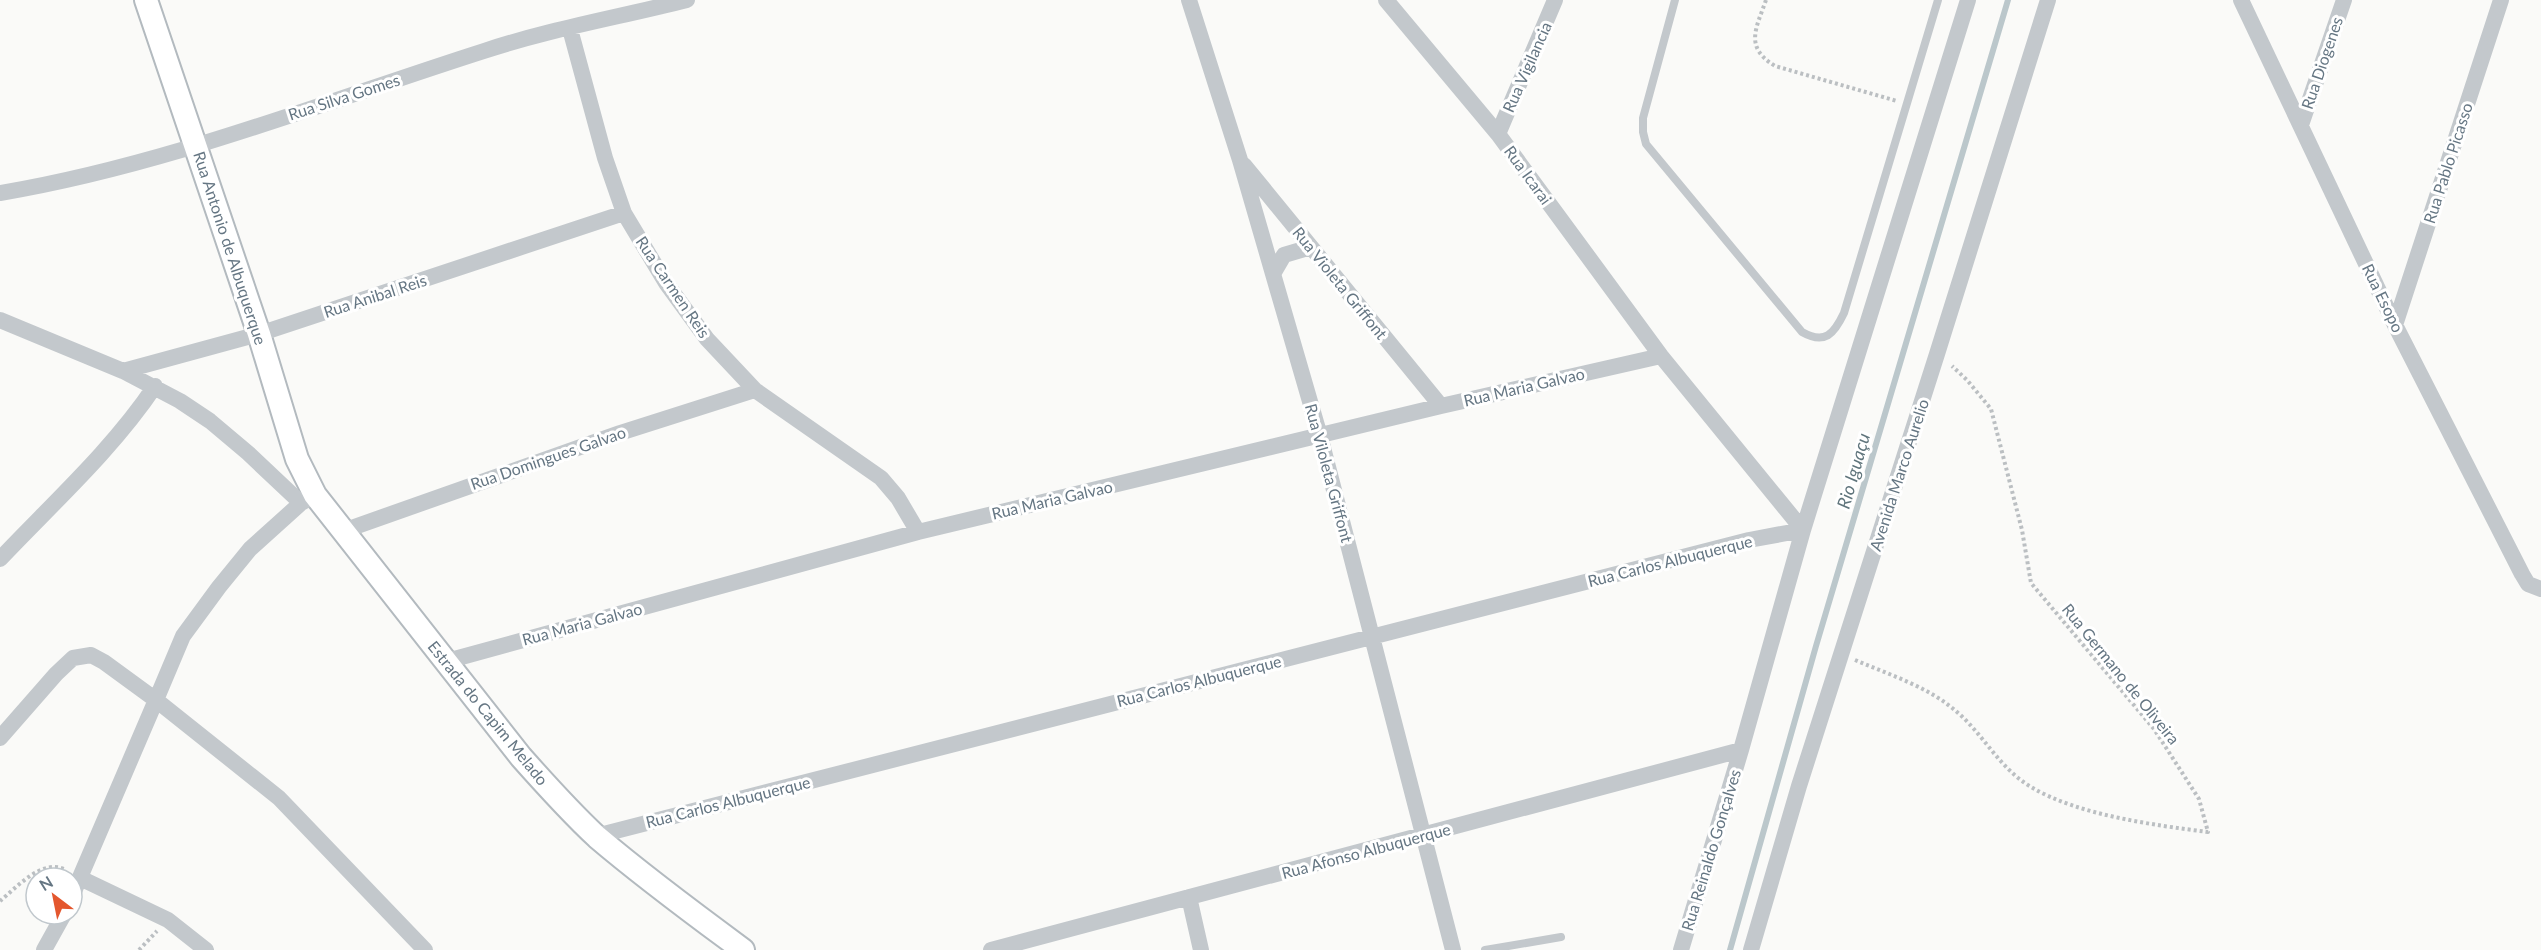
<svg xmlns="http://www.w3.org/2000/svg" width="2541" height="950" font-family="Lato,sans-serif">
<rect width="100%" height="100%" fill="#fafaf8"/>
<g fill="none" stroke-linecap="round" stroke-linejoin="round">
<path stroke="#bbc7cb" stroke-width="6" d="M1730 950 1816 646 2008 0"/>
<defs>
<path id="secondary" d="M146 0 259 334 297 459 315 495 521 757C545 784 570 812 597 837 644 877 694 914 743 950"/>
</defs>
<use href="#secondary" stroke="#b3babf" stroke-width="26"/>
<path stroke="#bbbfc2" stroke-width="4" stroke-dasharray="3 3" stroke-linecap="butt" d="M1766 0C1756 29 1744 47 1775 66L1897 101
M1855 660C1890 675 1929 687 1957 712 1984 735 1999 768 2031 787 2078 815 2153 825 2208 832L2199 799 2154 729 2031 583 2022 530 1991 409 1967 380 1952 366
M0 901C16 888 43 857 66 870
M139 950 157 931"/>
<path stroke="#c3c8cc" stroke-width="8" d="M1675 0 1643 118V132L1646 144 1802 332C1825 345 1834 334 1844 313L1938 0
M1485 950 1561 937"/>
<path stroke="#c3c8cc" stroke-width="16" d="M1189 0 1240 160 1320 436 1453 950
M2241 0 2395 325 2522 574 2528 584 2541 589
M570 29 605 158 624 213 666 283 707 339 755 390 881 478 898 498 918 532
M2301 125 2344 0
M1498 134 1555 0
M1244 165 1441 406
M0 193C166 165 324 102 484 51 550 29 620 17 687 0
M1273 274 1284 255 1311 247
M0 320 123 371 180 401 210 421 248 453 301 503
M2395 325 2501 0
M123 371 259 334 624 213
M315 495 301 503 250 549 219 587 183 636 156 700 279 798 425 950
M343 531 620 433 755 390
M0 559C53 503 112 450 155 386
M447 661 918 532 1441 406 1661 356
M0 738 56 674 73 658 91 655 104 662 156 700 72 896
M596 836 1749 540 1803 530 1661 356 1498 134 1386 0
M80 878 168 920 206 950
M1189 897 1201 950
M44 950 64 914
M991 950 1741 750
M1681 950 1741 750 1803 530 1968 0
M1751 950 1799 786 1937 354 2048 0"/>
<use href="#secondary" stroke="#fff" stroke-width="22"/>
</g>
<g text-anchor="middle" stroke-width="6" stroke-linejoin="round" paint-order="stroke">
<g font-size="16" fill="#657683" stroke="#fff">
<text transform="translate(2322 63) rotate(-71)" y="6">Rua Diogenes</text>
<text transform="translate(1527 67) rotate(-66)" y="6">Rua Vigilancia</text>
<text transform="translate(344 97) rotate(-18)" y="6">Rua Silva Gomes</text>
<text transform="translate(2448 163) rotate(-72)" y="6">Rua Pablo Picasso</text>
<text transform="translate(1528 175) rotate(54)" y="6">Rua Icarai</text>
<text transform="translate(230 248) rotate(72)" y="6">Rua Antonio de Albuquerque</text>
<text transform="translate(1340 283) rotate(51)" y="6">Rua Violeta Griffont</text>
<text transform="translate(673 287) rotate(56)" y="6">Rua Carmen Reis</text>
<text transform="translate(375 296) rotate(-18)" y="6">Rua Anibal Reis</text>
<text transform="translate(2383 298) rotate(64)" y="6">Rua Esopo</text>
<text transform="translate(1524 387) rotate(-13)" y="6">Rua Maria Galvao</text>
<text transform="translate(548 458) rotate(-19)" y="6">Rua Domingues Galvao</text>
<text transform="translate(1329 473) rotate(75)" y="6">Rua Viloleta Griffont</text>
<text transform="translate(1899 475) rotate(-72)" y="6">Avenida Marco Aurelio</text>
<text transform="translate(1052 500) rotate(-13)" y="6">Rua Maria Galvao</text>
<text transform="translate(1670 561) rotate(-14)" y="6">Rua Carlos Albuquerque</text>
<text transform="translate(582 624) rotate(-15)" y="6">Rua Maria Galvao</text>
<text transform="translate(2121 674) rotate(51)" y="6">Rua Germano de Oliveira</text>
<text transform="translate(1199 681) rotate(-14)" y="6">Rua Carlos Albuquerque</text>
<text transform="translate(488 713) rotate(51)" y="6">Estrada do Capim Melado</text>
<text transform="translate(728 802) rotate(-14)" y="6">Rua Carlos Albuquerque</text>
<text transform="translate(1711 850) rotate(-73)" y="6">Rua Reinaldo Gonçalves</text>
<text transform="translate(1366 851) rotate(-15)" y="6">Rua Afonso Albuquerque</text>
</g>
<g font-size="18" font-style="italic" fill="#60757c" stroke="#fff">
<text transform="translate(1854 471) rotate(-74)" y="6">Rio Iguaçu</text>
</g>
</g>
<g transform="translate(54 896) rotate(328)"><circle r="28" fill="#ffffff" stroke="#c1c8cd" stroke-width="1.5"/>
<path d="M0-4.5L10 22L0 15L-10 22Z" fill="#e4572e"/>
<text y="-9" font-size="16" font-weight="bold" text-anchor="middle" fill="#657683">N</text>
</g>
</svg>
